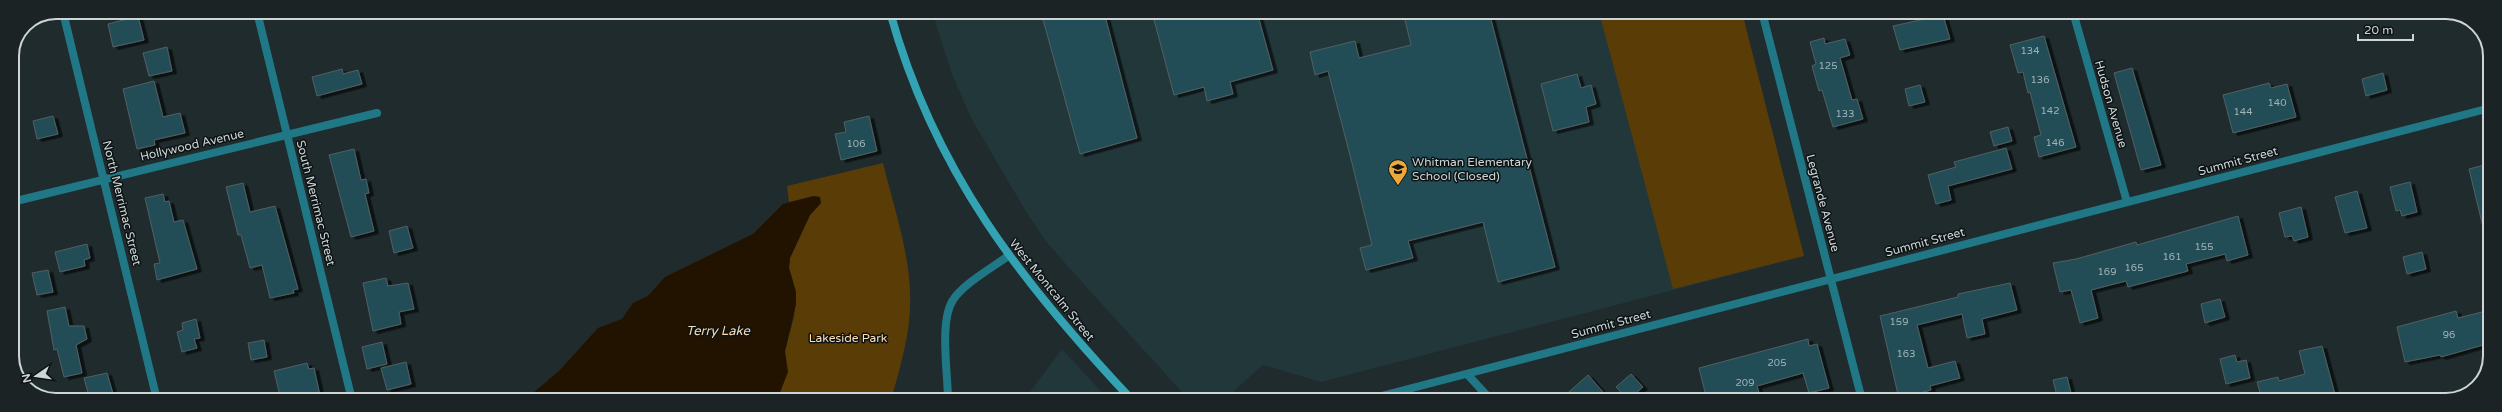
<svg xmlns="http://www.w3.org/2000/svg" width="2502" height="412" font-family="'Varela Round',sans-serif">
<defs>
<filter id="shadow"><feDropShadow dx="4.5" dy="2.5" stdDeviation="0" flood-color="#0009"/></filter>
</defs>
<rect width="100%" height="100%" fill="#1f2b2d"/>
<path fill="#22373a" d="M932 12H1740L1804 256 1321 382 1263 365 1224 400H1189L1070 269 1045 240 1025 210 971 118 952 74Z
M1062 349 1109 400H1024Z"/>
<path fill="#5a3c06" d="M1599 12H1742L1804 256 1673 289Z
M883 163C893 204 909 251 910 292 912 329 901 364 891 400H777L784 381 785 351 794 317 796 292 789 268 790 258 810 215 821 203 814 196 789 202 787 186Z"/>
<path fill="#221200" d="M814 196 820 197 821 203 810 215 790 258 789 268 796 292V304L785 351 788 372 777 400H525L560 370 598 328 622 319 633 303 648 296 665 277 753 234 783 204Z"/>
<path fill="#234e56" stroke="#525f62" filter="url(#shadow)" d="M1041 12H1104L1137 138 1080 154Z
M1152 12H1257L1273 70 1230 82 1233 94 1207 101 1204 87 1174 95Z
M1403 12H1489L1555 267 1498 282 1483 222 1408 241 1413 258 1366 270 1360 248 1372 245 1351 159 1328 71 1315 75 1310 52 1355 41 1359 58 1411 45Z
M1943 15 1950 39 1900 50 1893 26Z
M138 16 144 40 113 47 108 24Z
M2044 36 2076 147 2039 157 2034 137 2041 135 2030 92 2028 93 2023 72 2018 73 2010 45Z
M1824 38 1825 44 1845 39 1850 55 1840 58 1852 100 1857 99 1863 119 1833 127 1822 90 1819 91 1812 66 1816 64 1810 42Z
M167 47 172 71 149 76 143 53Z
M2132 68 2161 165 2141 170 2114 73Z
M342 69 343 74 358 70 362 84 317 96 312 77Z
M2383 73 2387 90 2366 96 2362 79Z
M1577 74 1581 88 1591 85 1596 104 1586 107 1589 122 1553 131 1541 84Z
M154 81 163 117 180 113 185 133 154 140 155 145 137 149 123 89Z
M2269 83 2271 88 2287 84 2296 117 2233 133 2223 95Z
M1920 85 1925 102 1909 106 1905 89Z
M53 116 58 134 37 139 33 121Z
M869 116 877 151 841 160 835 134 846 132 844 122Z
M2008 127 2012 141 1994 146 1990 132Z
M2006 148 2012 169 1948 186 1951 200 1936 204 1928 175 1956 167 1954 162Z
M354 149 361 180 366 179 369 193 365 194 374 231 351 237 329 155Z
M2488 164 2490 173V230L2484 231 2469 169Z
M2410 182 2417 212 2402 216 2400 210 2396 211 2390 187Z
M243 183 250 212 275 206 298 289 293 290 294 293 270 298 262 265 250 268 241 235H238L226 187Z
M2357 191 2367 228 2345 233 2335 197Z
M163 194 165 202 169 201 174 222 183 220 197 269 157 280 154 264 160 263 145 198Z
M2301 207 2308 237 2294 241 2292 236 2285 237 2279 213Z
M2238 216 2248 255 2227 261 2225 254 2186 264 2188 271 2128 287 2126 281 2091 290 2098 318 2080 323 2071 290 2060 292 2053 263 2076 259 2136 242 2137 245Z
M407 226 413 248 394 253 389 231Z
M87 244 90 258 84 260 85 266 60 272 55 252Z
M2422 252 2426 269 2407 274 2403 257Z
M48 270 53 292 37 295 32 273Z
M386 278 388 286 408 283 414 309 399 312 401 324 373 331 363 283Z
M2010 283 2017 310 1982 319 1985 334 1967 338 1962 314 1917 325 1928 368 1955 361 1960 378 1930 386 1931 390 1899 399 1880 316 1958 297V294Z
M2220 299 2225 317 2205 323 2201 304Z
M65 307 69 326H84L87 339 76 345 82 373 64 377 57 349 54 350 47 311Z
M2490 310V343L2441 357 2440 355 2405 362 2397 327 2456 311 2458 318Z
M196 319 200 338 194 339 197 348 182 352 177 332 183 330 182 323Z
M1808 339 1809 346 1817 344 1829 388 1809 393 1803 373 1757 386 1760 396 1739 400 1737 393 1707 400 1699 368Z
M264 340 267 357 251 360 248 343Z
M382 342 387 364 367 369 362 347Z
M2322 346 2336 398 2328 400H2262L2257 382 2278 377 2279 381 2305 374 2299 351Z
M2235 355 2237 362 2246 360 2250 378 2226 384 2220 359Z
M406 362 411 384 387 390 381 368Z
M307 363 309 369 314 368 321 400H281L274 371Z
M107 373 114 397 90 400 84 378Z
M1631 374 1643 387 1628 400 1616 387Z
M1588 375 1603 392 1594 400H1560Z
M2067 377 2072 397 2058 400 2053 380Z"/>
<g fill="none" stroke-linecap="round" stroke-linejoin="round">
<path stroke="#207886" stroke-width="8" d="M63 12 157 400
M257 12 352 400
M1762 12 1862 400
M2073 12 2127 202
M1762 16 1775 12
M12 202 377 113
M1467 374 1491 400
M948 400C948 374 939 321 953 300 963 284 992 268 1008 256
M1366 400 2490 108"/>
<path stroke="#33a2b2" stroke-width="8" d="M890 12C934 171 1021 282 1132 400"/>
</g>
<defs>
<symbol id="school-pin" viewBox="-11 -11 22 30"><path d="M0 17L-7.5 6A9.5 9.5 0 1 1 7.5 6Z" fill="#eda83b" stroke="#0d1314"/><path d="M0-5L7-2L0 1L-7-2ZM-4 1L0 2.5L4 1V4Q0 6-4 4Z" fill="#111"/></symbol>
</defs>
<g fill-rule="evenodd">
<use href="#school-pin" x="1387" y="158" width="22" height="30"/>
</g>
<g text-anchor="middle" stroke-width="3" stroke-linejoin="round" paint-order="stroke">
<g font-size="10" fill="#a2b3b6">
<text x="2030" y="54">134</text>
<text x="1828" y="69">125</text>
<text x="2040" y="83">136</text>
<text x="2277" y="106">140</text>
<text x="2050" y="114">142</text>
<text x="2243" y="115">144</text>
<text x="1845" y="117">133</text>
<text x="2055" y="146">146</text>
<text x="856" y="147">106</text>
<text x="2204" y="250">155</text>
<text x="2172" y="260">161</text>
<text x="2134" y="271">165</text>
<text x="2107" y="275">169</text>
<text x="1899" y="325">159</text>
<text x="2449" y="338">96</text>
<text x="1906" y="357">163</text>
<text x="1777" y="366">205</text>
<text x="1745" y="386">209</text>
</g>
<g font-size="12" fill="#cdd5d6" stroke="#0d1314">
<text transform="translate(2111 104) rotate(74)" y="4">Hudson Avenue</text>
<text transform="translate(192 145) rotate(-13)" y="4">Hollywood Avenue</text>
<text transform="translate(2238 161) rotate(-15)" y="4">Summit Street</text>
<text transform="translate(122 203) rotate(76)" y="4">North Merrimac Street</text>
<text transform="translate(316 203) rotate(76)" y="4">South Merrimac Street</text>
<text transform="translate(1823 203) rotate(75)" y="4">Legrande Avenue</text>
<text transform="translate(1925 242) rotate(-15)" y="4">Summit Street</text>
<text transform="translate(1052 290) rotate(51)" y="4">West Montcalm Street</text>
<text transform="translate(1611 324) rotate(-15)" y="4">Summit Street</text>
</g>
<g font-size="12" fill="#cdd5d6" stroke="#0d1314" text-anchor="start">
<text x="1412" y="166">Whitman Elementary<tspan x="1412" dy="14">School (Closed)</tspan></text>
</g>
<g font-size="12" fill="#fddfb8" stroke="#0d1314">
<text x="848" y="342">Lakeside Park</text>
</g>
<g font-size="13" font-style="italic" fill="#f7dab3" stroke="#0d1314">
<text x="718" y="335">Terry Lake</text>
</g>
</g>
<path d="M0 0H2502V412H0ZM56 19H2446A37 37 0 0 1 2483 56V356A37 37 0 0 1 2446 393H56A37 37 0 0 1 19 356V56A37 37 0 0 1 56 19Z" fill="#1c2324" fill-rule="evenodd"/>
<path fill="none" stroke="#cdd5d6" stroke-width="2" d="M56 19H2446A37 37 0 0 1 2483 56V356A37 37 0 0 1 2446 393H56A37 37 0 0 1 19 356V56A37 37 0 0 1 56 19Z"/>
<g transform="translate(36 376) rotate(257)" stroke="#0d1314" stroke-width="3" paint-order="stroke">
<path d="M0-3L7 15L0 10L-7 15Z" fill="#cdd5d6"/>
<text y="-6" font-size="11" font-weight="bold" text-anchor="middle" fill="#cdd5d6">N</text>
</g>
<path d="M2358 34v6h55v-6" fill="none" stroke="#cdd5d6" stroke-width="2"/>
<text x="2364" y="34" font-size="12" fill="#cdd5d6" stroke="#0d1314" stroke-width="3" paint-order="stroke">20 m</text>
</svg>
